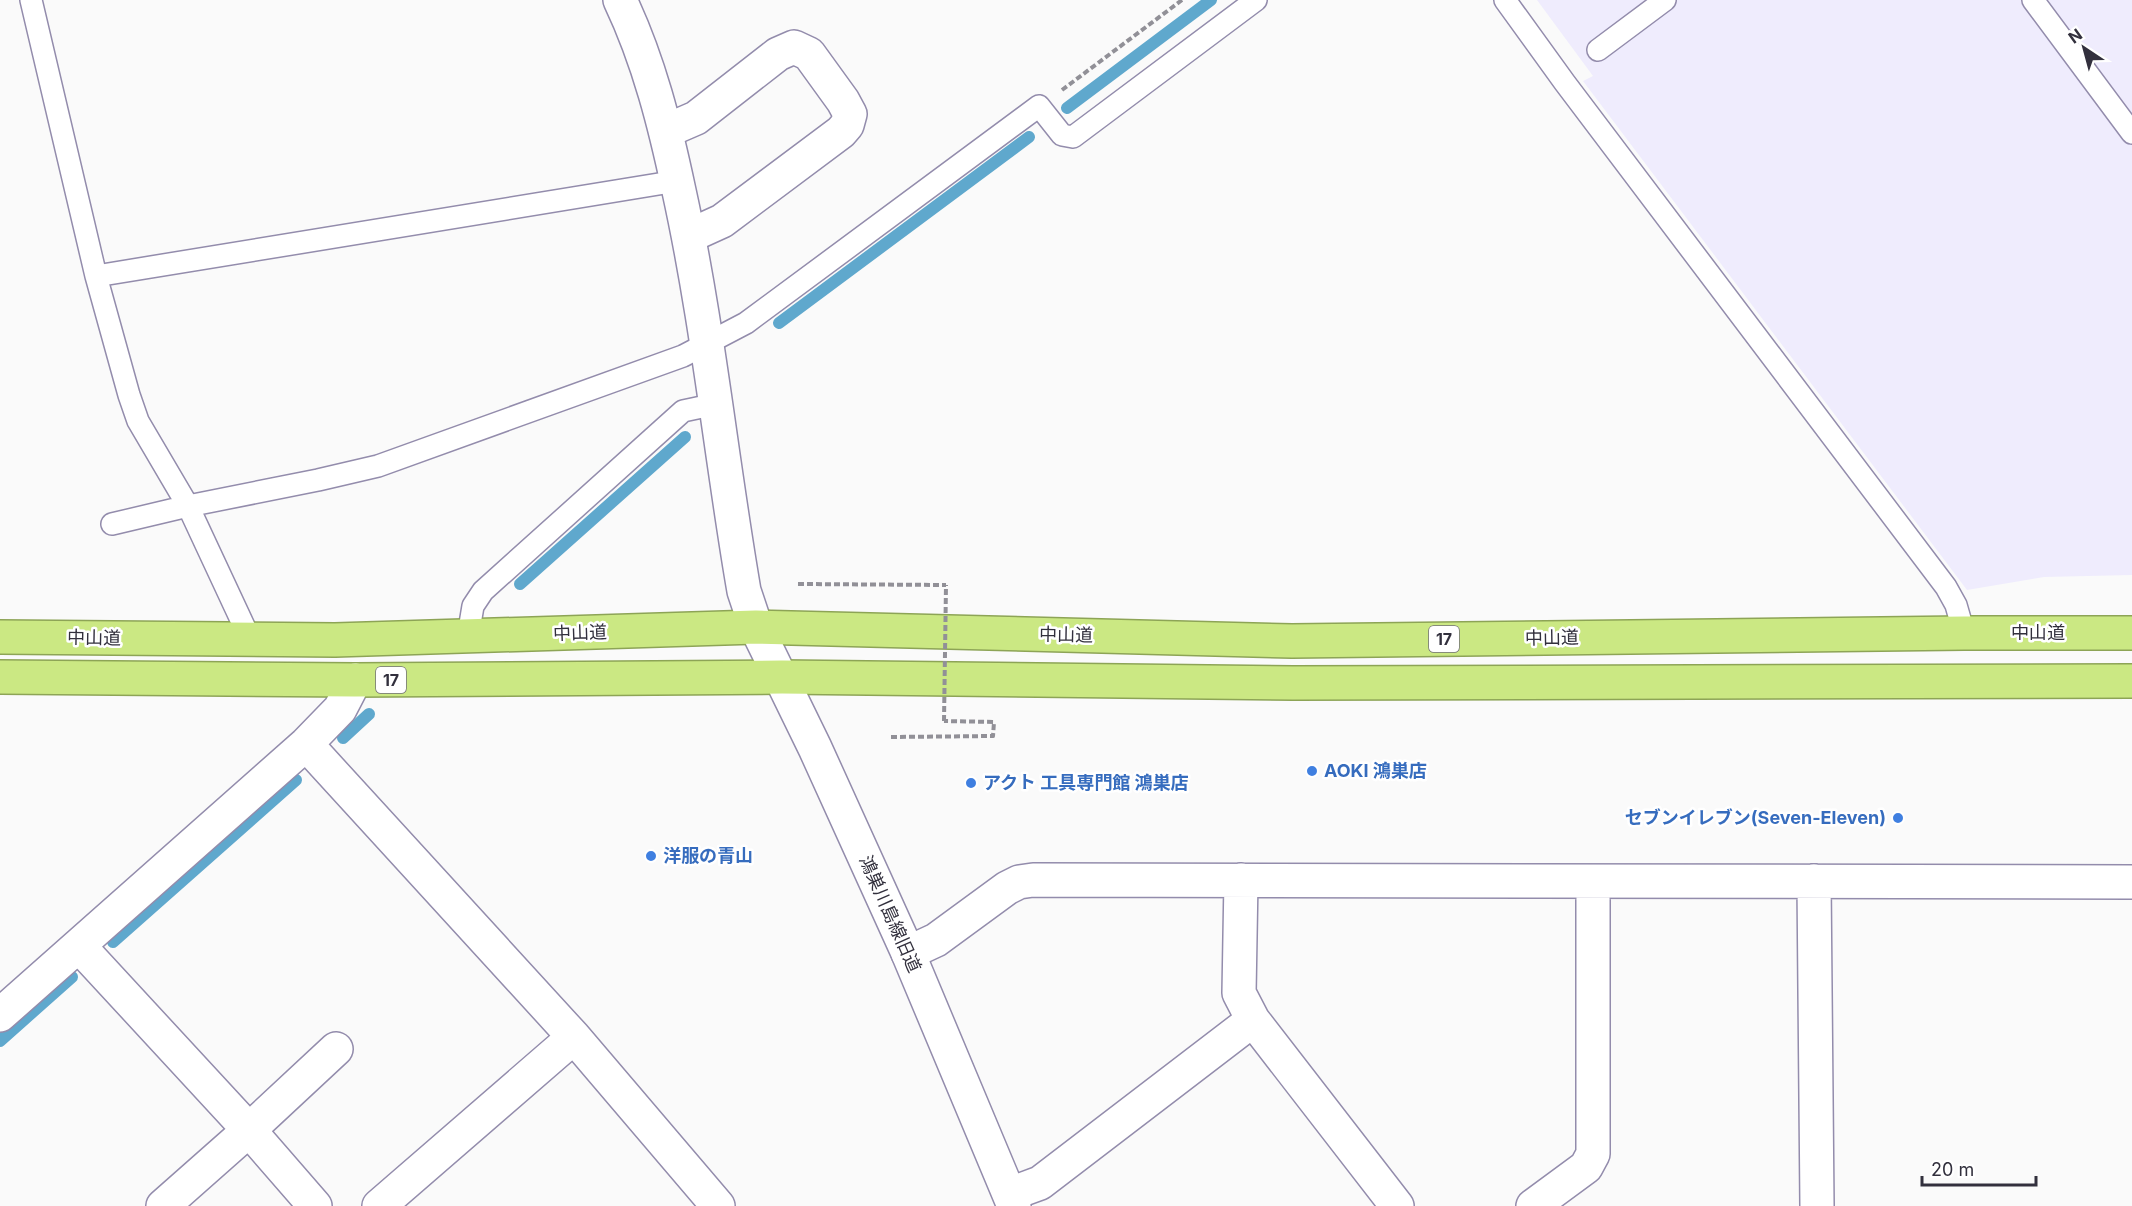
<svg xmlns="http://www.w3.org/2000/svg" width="2132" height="1206" font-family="Inter,'Noto Sans JP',sans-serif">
<rect width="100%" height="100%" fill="#fafafa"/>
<path fill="#efecfd" d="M1537 0H2132V575L2044 577 1967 590 1583 81 1593 76Z"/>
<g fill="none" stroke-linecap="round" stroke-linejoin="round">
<path stroke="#5fa8cd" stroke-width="12" d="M1067 108 1211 0
M779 323 1029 137
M520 584 685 437
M343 738 369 714
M113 942 296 780
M0 1041 72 977"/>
<defs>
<path id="service" d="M31 0 96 276 129 395 138 421 188 506 250 639
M1505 0 1565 83 1946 587 1956 605 1964 633
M2033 0 2132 133
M1598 50 1665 0
M96 276 677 181
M112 524 188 506 318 480 378 466 683 356 746 323 1039 106 1062 135 1073 137 1256 0
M468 636 473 606 483 591 683 411 716 404"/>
<path id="minor" d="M666 131 696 118 778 54 794 47 809 54 843 101 850 114 847 125 841 132 722 221 689 236
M306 744 574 1037 718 1206
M1241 880 1239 993 1253 1020 1397 1206
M1814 881 1817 1206
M79 946 249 1130 315 1206
M908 953 936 940 1007 888 1019 882 1033 880 2132 882
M0 1015 306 744 340 709 355 680
M1010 1194 1040 1183 1253 1020
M163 1206 249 1130 336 1049
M379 1206 574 1037
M1533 1206 1586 1167 1593 1154V882"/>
<path id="tertiary" d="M620 0C649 61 665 125 679 191 708 323 721 458 744 591L756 627 815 748 908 953 1014 1206"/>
<path id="trunk" d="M0 637 335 640 756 627 1292 641 1964 633H2132
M0 677 355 680 782 677 1293 683 2132 681"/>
</defs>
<use href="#service" stroke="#938cac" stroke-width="24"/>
<use href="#minor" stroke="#938cac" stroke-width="36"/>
<use href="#tertiary" stroke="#938cac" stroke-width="36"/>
<use href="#trunk" stroke="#8da456" stroke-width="36"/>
<path stroke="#919097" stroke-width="4" stroke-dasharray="6 3" stroke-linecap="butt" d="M1062 90 1182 0
M798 584 946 585
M891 737 993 736 994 722 944 721"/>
<use href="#service" stroke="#fff" stroke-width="21"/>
<use href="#minor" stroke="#fff" stroke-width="33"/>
<use href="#tertiary" stroke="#fff" stroke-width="33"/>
<use href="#trunk" stroke="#cbe883" stroke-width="33"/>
<path stroke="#919097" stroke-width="4" stroke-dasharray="6 3" stroke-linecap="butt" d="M944 721 946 585"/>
</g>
<g fill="#3f7fe0" stroke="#fff" stroke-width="2">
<circle cx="1312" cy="771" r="6"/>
<circle cx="971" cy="783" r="6"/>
<circle cx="1898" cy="818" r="6"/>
<circle cx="651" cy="856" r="6"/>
</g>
<g text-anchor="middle" stroke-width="5" stroke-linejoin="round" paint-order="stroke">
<g fill="#fff" stroke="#706e77" stroke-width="1.5">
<rect x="1429" y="626" width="30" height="26" rx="4.5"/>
<rect x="376" y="667" width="30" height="26" rx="4.5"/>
</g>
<g font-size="16" font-weight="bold" fill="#32303d">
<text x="1444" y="645">17</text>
<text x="391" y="686">17</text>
</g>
<g font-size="18" fill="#32303d" stroke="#fff">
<text transform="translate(580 633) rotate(-2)" y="6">中山道</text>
<text x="2038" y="639">中山道</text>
<text transform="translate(1066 635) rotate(1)" y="6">中山道</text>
<text transform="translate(94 638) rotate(1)" y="6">中山道</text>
<text transform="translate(1552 638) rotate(-1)" y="6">中山道</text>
<text transform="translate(890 914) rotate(66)" y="6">鴻巣川島線旧道</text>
</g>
<g font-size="18" font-weight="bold" fill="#366cbe" stroke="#fff" text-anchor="start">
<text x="1324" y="777">AOKI 鴻巣店</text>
<text x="983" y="789">アクト 工具専門館 鴻巣店</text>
<text x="1886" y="824" text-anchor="end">セブンイレブン(Seven-Eleven)</text>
<text x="663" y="862">洋服の青山</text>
</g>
</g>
<g transform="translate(2084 48) rotate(324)" stroke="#ffffff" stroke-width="4.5" paint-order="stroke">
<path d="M0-4.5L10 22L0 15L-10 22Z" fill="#32303d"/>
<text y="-9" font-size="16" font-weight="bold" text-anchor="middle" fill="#32303d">N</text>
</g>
<path d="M1922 1176v9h114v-9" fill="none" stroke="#32303d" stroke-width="3"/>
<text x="1931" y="1176" font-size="18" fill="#32303d" stroke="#ffffff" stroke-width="4.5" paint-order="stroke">20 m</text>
</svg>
